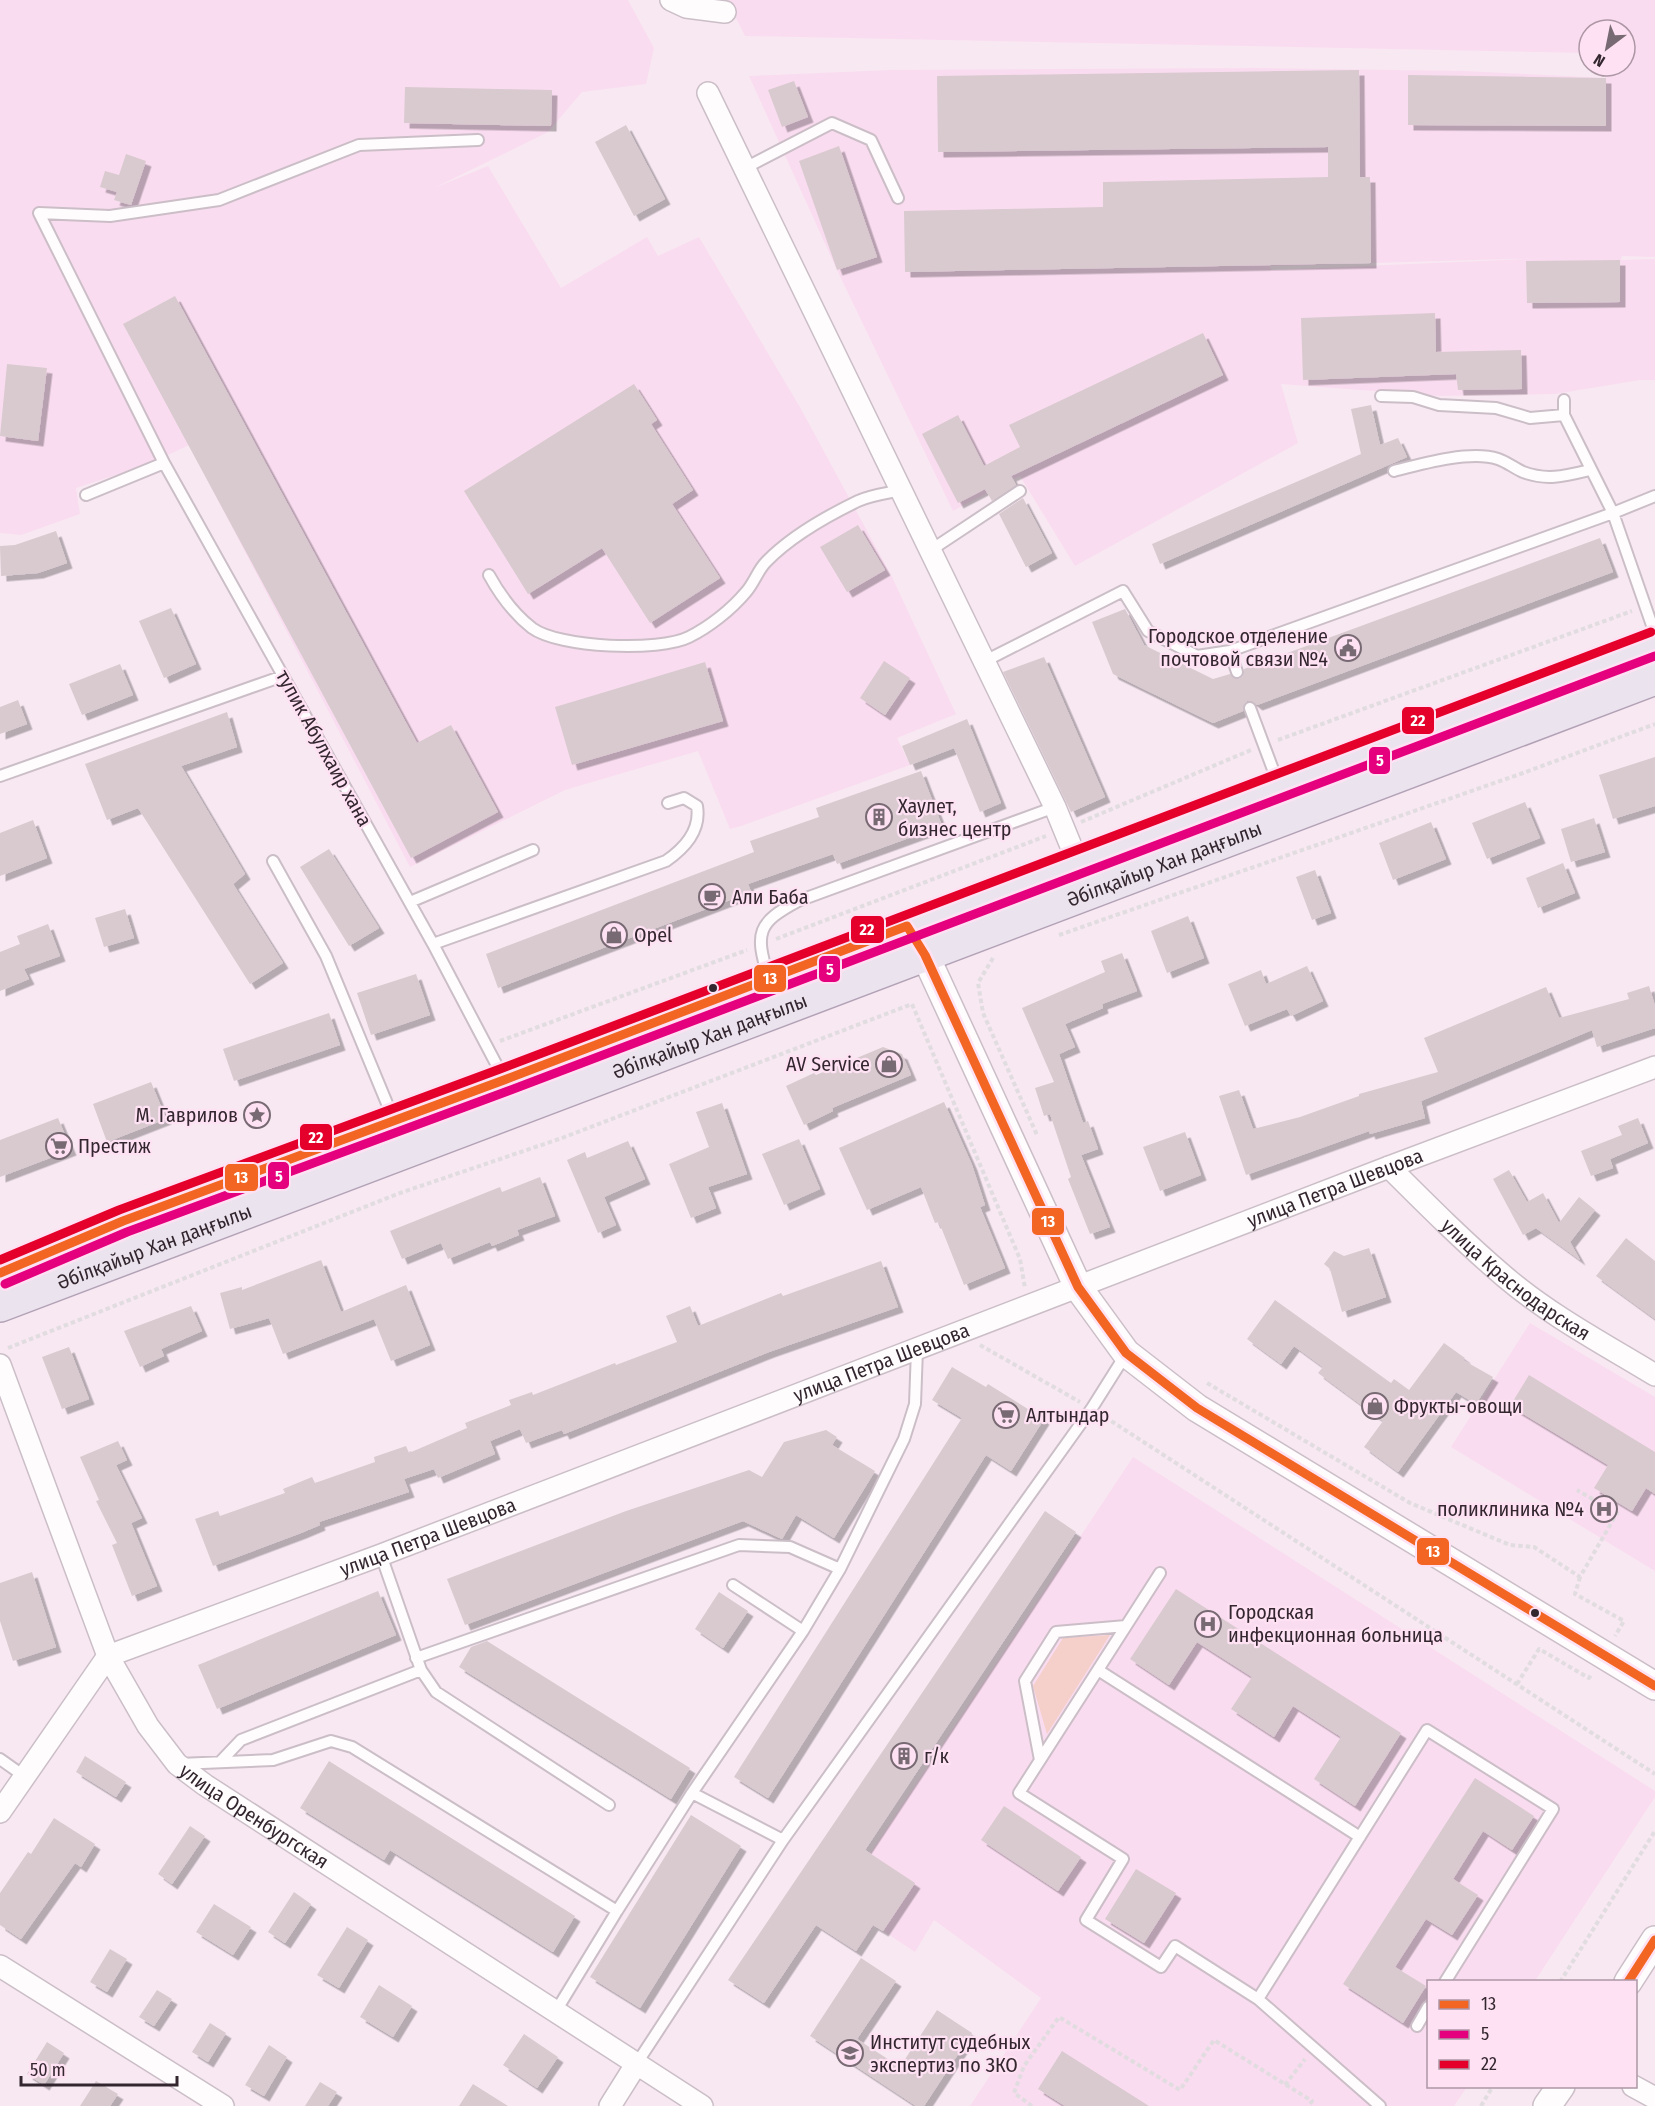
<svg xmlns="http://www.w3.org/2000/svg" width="1655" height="2106" font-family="'Fira Sans Condensed',sans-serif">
<defs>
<filter id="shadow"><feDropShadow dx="5.5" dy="5.5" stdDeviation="0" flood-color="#0004"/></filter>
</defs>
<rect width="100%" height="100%" fill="#f8e8f2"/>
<path fill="#fadcf0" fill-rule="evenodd" d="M0 0H628L654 48 646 84 582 92 548 132 434 188 488 166 561 288 647 237 658 256 699 237 801 409 892 577 956 714 897 738 910 765 741 826 730 829 698 751 565 790 410 867 189 445 149 464 76 488 80 514 21 535 0 533Z
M727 0H1655V257L1622 256 1621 260 1655 259V380H1640L1555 394 1440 396 1281 384 1298 443 1075 566 1020 476 953 511 837 270 749 76 889 70 1253 68 1464 71 1606 78 1600 66H1625V30H1589V53L745 36ZM1546 258 1272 270 1270 267V266Z
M1530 1323 1655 1397V1571L1451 1447Z
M1133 1457 1655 1791V1797L1535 1981 1428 1982V2086L1467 2087 1454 2106H970L1041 1998 934 1920 915 1952 874 1925 856 1951 838 1939 854 1914 838 1902Z"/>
<path fill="#f5cfca" d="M1110 1635 1047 1734 1033 1686 1063 1638Z"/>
<path fill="#d9cacf" filter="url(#shadow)" d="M1359 70 1360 177H1370L1371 263 905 272 904 211 1103 207V182L1328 177V147L938 152 937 76Z
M1408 75 1606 78V126L1408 125Z
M794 81 808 117 782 127 768 90Z
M405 87 552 90 551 126 404 123Z
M626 125 665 199 634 216 595 142Z
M839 146 877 257 837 270 799 161Z
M126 154 146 161 131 205 114 200 117 192 100 187 105 171 119 175Z
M1620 260V302L1527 303 1526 261Z
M175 296 417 743 451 725 498 812 411 858 123 324Z
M1435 313 1436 352 1521 350 1522 389 1458 390 1456 374 1303 380 1301 318Z
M1203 333 1223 375 1011 476 1016 485 992 501 985 489 958 503 922 434 958 415 984 466 1020 447 1009 425Z
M7 364 47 368 38 441 0 436Z
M634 384 657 420 651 424 693 490 672 504 720 578 650 623 602 548 528 594 464 491Z
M1371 405 1380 445 1398 438 1407 457 1160 564 1152 544 1361 454 1351 409Z
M1023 498 1052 553 1026 567 999 514Z
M858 525 885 570 847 592 820 547Z
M56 531 67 563 38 573 1 576 0 546 15 545Z
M1600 538 1613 572 1257 705 1252 701H1247L1243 711 1213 723 1113 674 1092 622 1125 609 1144 645 1213 679 1230 674 1239 679 1243 676 1244 669Z
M171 608 196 664 164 678 139 621Z
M1044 657 1105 797 1071 812 1003 672Z
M884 661 910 678 885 715 860 698Z
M705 662 723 721 572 765 555 707Z
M120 664 133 695 82 715 69 684Z
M18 700 27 724 0 734V707Z
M227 712 237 747 181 766 245 874 233 884 283 963 250 984 138 808 107 820 85 764Z
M967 719 1001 803 980 812 954 748 910 765 902 746Z
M1655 757V806L1613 819 1599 775Z
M921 771 942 826 837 864 833 854 748 884 751 892 498 988 486 954 754 852 750 841 819 817 816 808Z
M1525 802 1540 838 1487 859 1472 823Z
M1594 818 1605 852 1571 862 1561 829Z
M33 820 47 858 0 876V833Z
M1431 822 1446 859 1393 880 1379 843Z
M329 849 379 928 349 946 300 867Z
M1563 863 1575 893 1538 908 1526 878Z
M1315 870 1331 913 1312 920 1296 877Z
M125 909 134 938 104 947 95 918Z
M1188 916 1204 958 1167 973 1151 931Z
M48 924 60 956 24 969 29 979 0 991V952L20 944 17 936Z
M1122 953 1137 991 1102 1004 1103 1008 1065 1024 1075 1047 1059 1054 1083 1123 1088 1121 1098 1149 1081 1155 1110 1227 1090 1234 1068 1179 1071 1177 1050 1114 1044 1116 1035 1088 1054 1082 1022 1008 1105 972 1101 961Z
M1307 966 1323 1001 1291 1016 1287 1009 1245 1026 1228 984 1261 970 1266 984Z
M416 974 430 1015 371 1035 357 993Z
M1649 986 1655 1006V1028L1597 1047 1592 1030 1421 1101 1425 1118 1370 1134 1369 1131 1246 1175 1219 1096 1239 1090 1253 1129 1300 1117 1359 1096V1094L1438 1072 1424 1038 1546 987 1559 1018 1629 999 1627 993Z
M329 1013 340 1045 234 1081 223 1049Z
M883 1047 902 1054 911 1075 832 1108 833 1111 804 1125 786 1086 814 1073 816 1075Z
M151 1082 166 1119 107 1142 93 1104Z
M944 1102 972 1165 985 1205 980 1207 1005 1268 964 1285 939 1222 935 1223 921 1187 867 1210 839 1148Z
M722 1103 747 1174 708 1187 716 1208 691 1218 669 1164 709 1147 696 1112Z
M58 1118 71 1150 0 1177V1140Z
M1638 1118 1648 1143 1610 1159 1613 1168 1591 1176 1581 1151 1622 1135 1618 1126Z
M1185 1132 1201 1175 1160 1191 1143 1147Z
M799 1139 820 1189 784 1205 762 1154Z
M628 1141 645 1179 604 1197 616 1225 598 1233 567 1160 585 1152 587 1158Z
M1509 1170 1527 1202 1543 1193 1559 1223 1579 1197 1595 1210 1570 1242 1580 1260 1536 1228 1523 1235 1493 1179Z
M540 1177 555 1216 517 1230 519 1235 492 1246 490 1242 448 1259 441 1243 402 1259 390 1231 500 1187 502 1192Z
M1626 1238 1655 1261V1319L1596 1276Z
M1369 1248 1386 1297 1342 1312 1330 1269 1324 1264 1334 1251 1344 1256Z
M321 1260 341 1312 406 1285 430 1345 391 1361 374 1319 283 1354 269 1318 230 1329 220 1293 242 1287V1290Z
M881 1261 898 1307 769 1352 564 1434 562 1430 526 1443 520 1429 490 1441 495 1454 438 1478 434 1469 404 1479 409 1492 319 1522 320 1525 301 1533 213 1566 195 1519 218 1511 220 1516 285 1493 283 1489 312 1477 315 1483 375 1462 374 1457 406 1446 409 1453 467 1428 465 1423 511 1405 509 1400 532 1392 533 1395 615 1363 616 1365 677 1342 666 1316 690 1306 698 1326 781 1293 783 1296Z
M1275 1300 1391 1383 1394 1379 1409 1390 1444 1343 1465 1358 1463 1360 1493 1377 1476 1404 1456 1392 1398 1472 1364 1447 1383 1421 1318 1373 1323 1367 1294 1346 1281 1364 1247 1339Z
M191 1306 202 1331 161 1349 164 1356 140 1367 124 1331Z
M69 1347 89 1399 62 1409 42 1357Z
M952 1367 986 1387 988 1384 1044 1419 1011 1471 986 1455 768 1798 734 1777 962 1418 932 1400Z
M1529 1375 1655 1452V1494L1646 1488 1632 1511 1594 1488 1608 1465 1510 1406Z
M826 1430 837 1437 832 1445 875 1471 834 1538 796 1515 782 1539 743 1521 465 1625 447 1579 626 1511 749 1470 762 1477 784 1442Z
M118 1441 127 1460 116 1465 142 1518 131 1523 157 1586 132 1596 112 1545 117 1543 96 1501 99 1500 80 1457Z
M1045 1511 1076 1532 865 1850 915 1883 883 1931 873 1925 856 1951 816 1925 764 2003 728 1980Z
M32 1572 56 1647 13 1661 0 1621V1583Z
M1176 1589 1401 1733 1355 1806 1314 1779 1341 1737 1293 1706 1274 1737 1231 1709 1252 1677 1197 1642 1169 1685 1130 1659Z
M378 1591 396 1635 217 1709 198 1665Z
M719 1592 748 1611 723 1648 695 1629Z
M487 1641 690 1768 671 1799 459 1667 471 1647Z
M85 1756 126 1782 116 1797 76 1772Z
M329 1761 575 1916 553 1952 390 1850 384 1860 300 1808Z
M1475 1778 1534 1816 1512 1850 1483 1831 1453 1879 1478 1895 1452 1935 1426 1919 1395 1967 1426 1986 1403 2023 1343 1984Z
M1004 1806 1081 1857 1058 1891 981 1840Z
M691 1815 741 1846 640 2008 590 1977Z
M54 1818 95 1844 81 1867 75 1863 21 1939 0 1925V1893L28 1852 31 1854Z
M190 1826 205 1836 172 1884 158 1874Z
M1136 1869 1176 1893 1144 1943 1105 1919Z
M294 1892 311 1904 285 1943 268 1932Z
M214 1904 251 1927 233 1955 196 1932Z
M347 1927 368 1940 339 1988 317 1975Z
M110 1949 127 1959 107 1992 90 1982Z
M861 1958 896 1981 857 2039 900 2067 937 2010 972 2033 924 2106H916L810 2036Z
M379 1985 412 2006 393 2037 360 2017Z
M157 1990 172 1999 154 2026 139 2017Z
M210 2023 226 2033 208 2062 192 2052Z
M524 2034 558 2057 537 2088 503 2065Z
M47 2042 64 2053 44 2085 27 2074Z
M269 2045 287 2057 264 2096 245 2085Z
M1062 2051 1149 2106H1065L1038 2089Z
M96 2081 118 2094 110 2106H80Z
M320 2082 337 2092 328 2106H305Z
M473 2084 508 2106H459Z"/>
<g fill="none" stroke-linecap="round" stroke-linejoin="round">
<defs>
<path id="service" d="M745 168 832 123 871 140 898 198
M1381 396 1413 397 1439 405 1496 408 1530 418 1564 415
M164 463 39 213 110 216 219 200 359 145 478 140
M1394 471C1421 464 1470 450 1498 459 1507 462 1514 468 1523 472 1547 481 1565 476 1590 470
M86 495 164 463 433 944 503 1077
M1655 496 1613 513 1655 634
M931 550 1020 491
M489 575C500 595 514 614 532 628 559 648 659 652 689 637 709 627 731 610 746 592 754 583 758 570 766 562 790 537 827 516 858 501 871 495 888 493 902 490
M1230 651 1613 513 1564 415V400
M985 661 1123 591 1148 631 1197 656 1230 651 1237 672
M1250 708 1278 783
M0 776 283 676
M273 861 326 956 393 1118
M410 902 533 850
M433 944 666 861C685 848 701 830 697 806L684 798 668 803
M768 976C755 933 757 923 798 901L1055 807
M917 1349 915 1404 904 1439 840 1569 803 1631 692 1793 783 1840 1092 1408 1126 1354
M1160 1573 1019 1793 1123 1859 1086 1920 1161 1967 1175 1946 1258 1999
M733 1585 803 1631
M416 1658 739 1545 790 1547 840 1569
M421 1670 436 1692 609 1805
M1098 1670 1360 1837
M0 1759 24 1776
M1040 1760 1025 1681 1056 1632 1126 1626
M221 1761 241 1740 421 1670 381 1555
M179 1764 273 1760 331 1741 352 1747 617 1911 556 2011
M617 1911 692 1793
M1417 2026 1428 2007
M637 2063 783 1840
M1380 2106 1258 1999 1427 1730 1553 1809 1445 1982"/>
<g id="minor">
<path d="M671 0 686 7 725 12"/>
<path d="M708 93 1055 807 1082 873"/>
<path id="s1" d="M1389 1167C1427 1205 1465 1243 1505 1277 1551 1316 1604 1344 1655 1375"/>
<path id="s2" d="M0 1365 108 1656 148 1726 177 1764 205 1785 702 2106"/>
<path id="s3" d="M0 1812 108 1656 381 1555 1389 1167 1655 1067"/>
<path d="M0 1966 223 2106"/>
<path d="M1633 2086 1655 2098"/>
<path d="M610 2106 637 2063"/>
</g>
<path id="tertiary" d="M914 937 925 955 1078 1287 1126 1353 1197 1408 1655 1686
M1628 1982 1655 1940
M1547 2106 1561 2086"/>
<g id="primary">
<path d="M0 1273 123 1221 504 1080 1655 643"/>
<path id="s4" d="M0 1305 1655 678"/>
</g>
</defs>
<use href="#service" stroke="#cbbec7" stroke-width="14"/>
<use href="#minor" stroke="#cbbec7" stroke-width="24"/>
<use href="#tertiary" stroke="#cbbec7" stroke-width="30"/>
<use href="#primary" stroke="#b3a2b6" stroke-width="36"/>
<path stroke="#e1dcdf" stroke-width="4" stroke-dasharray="4.5 3" stroke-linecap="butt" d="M1278 740 1632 611
M1081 822 1251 750
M1059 935 1523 773 1655 724
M776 939 1046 836
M993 958 978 983 983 1013 1037 1135
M500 1041 747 950
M980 1345 1080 1402
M8 1348 400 1193 562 1138 912 1004 1020 1259 1025 1288
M1207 1383 1410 1503 1510 1545 1534 1547 1580 1577 1617 1513 1577 1490
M1105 1417 1655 1774
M1580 1577 1575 1594 1624 1621 1615 1636
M1517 1684 1539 1649 1589 1678 1592 1673
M1560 1982 1655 1831
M1285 2085 1305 2059
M1032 2106 1014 2093 1024 2066 1059 2017 1180 2090 1214 2040 1312 2101 1309 2106
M1481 2106 1493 2086"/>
<use href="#service" stroke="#fefcfd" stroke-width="10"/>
<use href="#minor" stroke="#fefcfd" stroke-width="21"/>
<use href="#tertiary" stroke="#fefcfd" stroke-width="27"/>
<use href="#primary" stroke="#ebe4ee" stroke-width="33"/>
<defs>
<path id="bus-1" d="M0 1273 123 1221 504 1080 907 926 925 955 1078 1287 1126 1353 1197 1408 1655 1686
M1628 1982 1655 1940"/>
<path id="bus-2" d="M5 1284 127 1232 508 1091 1655 656"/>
<path id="bus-3" d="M0 1260 119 1210 500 1069 1651 632"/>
</defs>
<use href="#bus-1" stroke="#fee2f4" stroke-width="14"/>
<use href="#bus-2" stroke="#fee2f4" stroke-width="14"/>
<use href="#bus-3" stroke="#fee2f4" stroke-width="14"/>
<use href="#bus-1" stroke="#f26522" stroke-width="9"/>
<use href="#bus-2" stroke="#e5007d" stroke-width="9"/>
<use href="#bus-3" stroke="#e4002b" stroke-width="9"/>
</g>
<defs>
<symbol id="civic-ring" viewBox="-11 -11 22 22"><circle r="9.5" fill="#fee2f4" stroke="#786a73" stroke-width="1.5"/><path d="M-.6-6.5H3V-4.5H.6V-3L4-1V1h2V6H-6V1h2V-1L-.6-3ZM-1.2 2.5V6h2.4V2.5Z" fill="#786a73"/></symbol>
<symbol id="building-ring" viewBox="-11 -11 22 22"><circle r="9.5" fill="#fee2f4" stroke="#786a73" stroke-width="1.5"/><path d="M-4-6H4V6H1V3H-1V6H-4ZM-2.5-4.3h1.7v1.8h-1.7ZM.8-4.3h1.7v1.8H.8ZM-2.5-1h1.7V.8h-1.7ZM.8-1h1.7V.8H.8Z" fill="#786a73"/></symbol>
<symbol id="cafe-ring" viewBox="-11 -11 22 22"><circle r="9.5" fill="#fee2f4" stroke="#786a73" stroke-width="1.5"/><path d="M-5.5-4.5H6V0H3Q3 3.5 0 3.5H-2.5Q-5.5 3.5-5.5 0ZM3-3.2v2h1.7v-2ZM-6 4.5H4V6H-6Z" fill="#786a73"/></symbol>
<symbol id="shop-ring" viewBox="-11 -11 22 22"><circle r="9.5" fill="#fee2f4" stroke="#786a73" stroke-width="1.5"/><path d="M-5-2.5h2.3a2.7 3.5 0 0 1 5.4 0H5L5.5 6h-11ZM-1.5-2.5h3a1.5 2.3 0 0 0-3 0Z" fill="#786a73"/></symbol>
<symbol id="sight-ring" viewBox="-11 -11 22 22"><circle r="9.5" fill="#fee2f4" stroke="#786a73" stroke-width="1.5"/><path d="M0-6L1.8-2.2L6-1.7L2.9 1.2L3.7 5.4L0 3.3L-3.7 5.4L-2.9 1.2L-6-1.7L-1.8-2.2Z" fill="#786a73"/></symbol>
<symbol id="supermarket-ring" viewBox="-11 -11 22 22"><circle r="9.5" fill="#fee2f4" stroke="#786a73" stroke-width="1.5"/><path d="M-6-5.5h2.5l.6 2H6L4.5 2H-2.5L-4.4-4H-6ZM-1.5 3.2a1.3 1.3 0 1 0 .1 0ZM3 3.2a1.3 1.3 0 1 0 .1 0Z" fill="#786a73"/></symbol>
<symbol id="hospital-ring" viewBox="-11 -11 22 22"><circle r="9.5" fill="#fee2f4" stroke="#786a73" stroke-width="1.5"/><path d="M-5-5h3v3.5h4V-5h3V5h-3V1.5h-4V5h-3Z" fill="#786a73"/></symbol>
<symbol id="university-ring" viewBox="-11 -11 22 22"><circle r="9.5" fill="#fee2f4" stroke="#786a73" stroke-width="1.5"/><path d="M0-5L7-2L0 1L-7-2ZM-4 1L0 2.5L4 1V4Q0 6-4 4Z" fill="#786a73"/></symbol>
</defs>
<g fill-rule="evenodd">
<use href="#civic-ring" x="1333" y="633" width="30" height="30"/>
<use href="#building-ring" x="864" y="802" width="30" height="30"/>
<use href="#cafe-ring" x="697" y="882" width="30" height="30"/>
<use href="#shop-ring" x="599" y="920" width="30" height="30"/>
<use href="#shop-ring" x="874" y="1049" width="30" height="30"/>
<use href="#sight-ring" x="242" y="1100" width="30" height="30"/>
<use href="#supermarket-ring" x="44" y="1131" width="30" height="30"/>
<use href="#shop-ring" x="1360" y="1391" width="30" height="30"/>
<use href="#supermarket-ring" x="991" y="1400" width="30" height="30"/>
<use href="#hospital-ring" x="1589" y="1494" width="30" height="30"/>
<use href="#hospital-ring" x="1193" y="1609" width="30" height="30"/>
<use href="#building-ring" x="889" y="1741" width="30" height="30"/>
<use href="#university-ring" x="835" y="2038" width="30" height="30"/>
</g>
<g fill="#33262f" stroke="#fee2f4" stroke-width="2">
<circle cx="713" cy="988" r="5"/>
<circle cx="1535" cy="1613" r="5"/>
</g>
<g text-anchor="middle" stroke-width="4.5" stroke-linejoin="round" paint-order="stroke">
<g font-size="20" fill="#33262f" stroke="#fee2f4" text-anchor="start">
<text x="1328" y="643" text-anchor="end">Городское отделение<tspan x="1328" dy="23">почтовой связи №4</tspan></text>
<text x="898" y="813">Хаулет,<tspan x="898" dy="23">бизнес центр</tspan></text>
<text x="732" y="904">Али Баба</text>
<text x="634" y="942">Opel</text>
<text x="870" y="1071" text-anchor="end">AV Service</text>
<text x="238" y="1122" text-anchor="end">М. Гаврилов</text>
<text x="78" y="1153">Престиж</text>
<text x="1394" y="1413">Фрукты-овощи</text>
<text x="1026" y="1422">Алтындар</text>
<text x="1584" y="1516" text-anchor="end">поликлиника №4</text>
<text x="1228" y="1619">Городская<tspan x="1228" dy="23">инфекционная больница</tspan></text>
<text x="924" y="1763">г/к</text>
<text x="870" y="2049">Институт судебных<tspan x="870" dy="23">экспертиз по ЗКО</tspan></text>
</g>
<g font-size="20" fill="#33262f" stroke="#fee2f4">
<text transform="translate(324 748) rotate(61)" y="7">тупик Абулхаир хана</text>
<text dy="7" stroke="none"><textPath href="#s4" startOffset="1245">Әбілқайыр Хан даңғылы</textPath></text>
<text dy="7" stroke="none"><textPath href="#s4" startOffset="759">Әбілқайыр Хан даңғылы</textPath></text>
<text dy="7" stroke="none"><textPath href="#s3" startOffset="1503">улица Петра Шевцова</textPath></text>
<text dy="7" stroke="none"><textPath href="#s4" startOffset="165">Әбілқайыр Хан даңғылы</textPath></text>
<text dy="7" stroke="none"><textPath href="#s1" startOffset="170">улица Краснодарская</textPath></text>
<text dy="7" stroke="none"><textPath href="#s3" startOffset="1017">улица Петра Шевцова</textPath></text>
<text dy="7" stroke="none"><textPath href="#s3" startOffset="531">улица Петра Шевцова</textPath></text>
<text dy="7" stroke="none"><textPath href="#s2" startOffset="532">улица Оренбургская</textPath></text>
</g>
</g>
<g stroke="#fee2f4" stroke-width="2">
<rect x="1401" y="706" width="34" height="29" rx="6" fill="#e4002b"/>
<rect x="1368" y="746" width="23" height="29" rx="6" fill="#e5007d"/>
<rect x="850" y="915" width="35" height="29" rx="6" fill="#e4002b"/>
<rect x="818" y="955" width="23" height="28" rx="6" fill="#e5007d"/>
<rect x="753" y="964" width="34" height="29" rx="6" fill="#f26522"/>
<rect x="299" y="1123" width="34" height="28" rx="6" fill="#e4002b"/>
<rect x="267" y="1161" width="23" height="29" rx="6" fill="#e5007d"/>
<rect x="224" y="1163" width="35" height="29" rx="6" fill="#f26522"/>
<rect x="1031" y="1207" width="34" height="29" rx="6" fill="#f26522"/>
<rect x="1416" y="1537" width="34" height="29" rx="6" fill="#f26522"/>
</g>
<g font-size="16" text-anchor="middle" font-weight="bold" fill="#fff">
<text x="1418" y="726">22</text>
<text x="1380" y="766">5</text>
<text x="867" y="935">22</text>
<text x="830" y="975">5</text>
<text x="770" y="984">13</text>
<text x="316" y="1143">22</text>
<text x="279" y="1182">5</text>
<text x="241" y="1183">13</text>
<text x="1048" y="1227">13</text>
<text x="1433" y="1557">13</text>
</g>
<rect x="1427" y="1980" width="210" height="108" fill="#fee2f4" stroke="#ad97a5" stroke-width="1.5"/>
<rect x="1439" y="2000" width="30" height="9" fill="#f26522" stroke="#ad97a5" stroke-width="1.5"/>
<text x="1481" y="2010" font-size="18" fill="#33262f">13</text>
<rect x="1439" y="2030" width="30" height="9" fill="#e5007d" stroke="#ad97a5" stroke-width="1.5"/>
<text x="1481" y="2040" font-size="18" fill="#33262f">5</text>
<rect x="1439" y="2060" width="30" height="9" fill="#e4002b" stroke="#ad97a5" stroke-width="1.5"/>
<text x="1481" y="2070" font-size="18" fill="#33262f">22</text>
<g transform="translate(1607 48) rotate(212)"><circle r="28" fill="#fee2f4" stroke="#ad97a5" stroke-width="1.5"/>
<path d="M0-4.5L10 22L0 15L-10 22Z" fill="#786a73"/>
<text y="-9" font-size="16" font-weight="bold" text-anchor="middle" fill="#33262f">N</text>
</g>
<path d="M21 2076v9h156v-9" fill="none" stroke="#33262f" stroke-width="3"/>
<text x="30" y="2076" font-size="18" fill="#33262f" stroke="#fee2f4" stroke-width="4.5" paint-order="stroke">50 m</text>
</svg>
